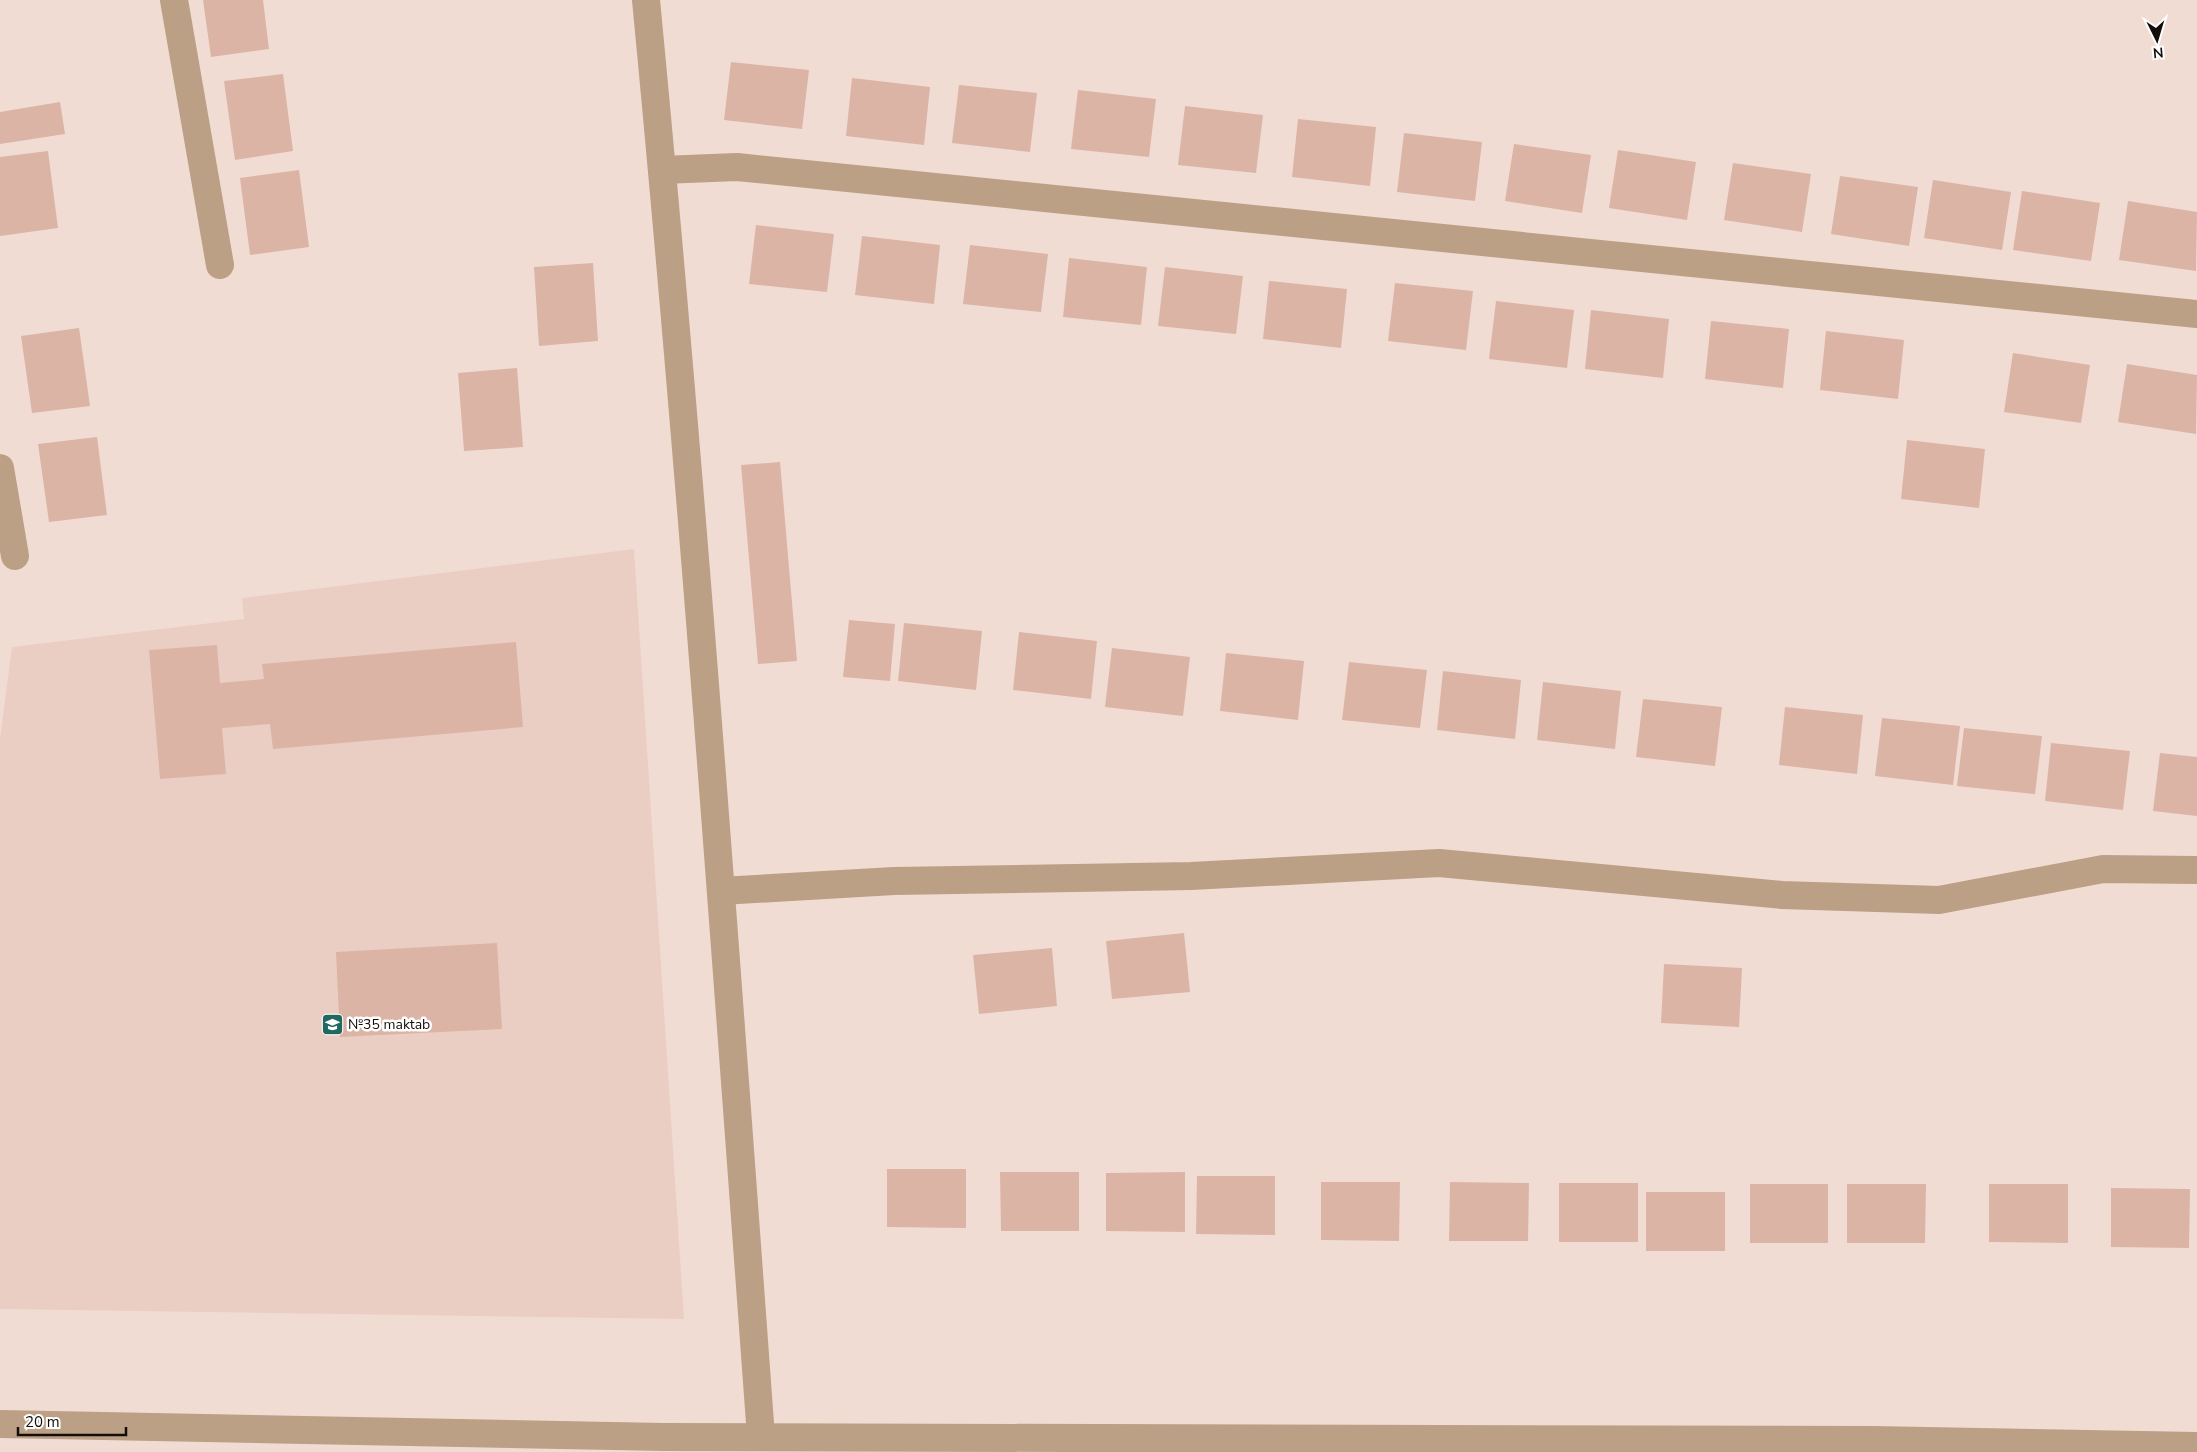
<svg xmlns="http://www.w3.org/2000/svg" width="2197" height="1452" font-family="'Nunito Sans',sans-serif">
<rect width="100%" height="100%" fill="#f1dcd4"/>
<path fill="#ebcec3" d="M634 549 684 1319 0 1309V739L12 647 244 619 242 598Z"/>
<path fill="#dbb4a5" d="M203 0H263L269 49 211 57Z
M731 62 809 70 802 129 724 120Z
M283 74 293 151 235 160 224 81Z
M852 78 930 87 924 145 846 136Z
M959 85 1037 93 1030 152 952 143Z
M1078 90 1156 99 1149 157 1071 149Z
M60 102 65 134 0 144V112Z
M1185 106 1263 115 1256 173 1178 165Z
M1298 119 1376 127 1370 186 1292 177Z
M1404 133 1482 142 1475 201 1397 192Z
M1514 144 1591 155 1582 213 1505 201Z
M1618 150 1696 162 1687 220 1609 208Z
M48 151 58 228 0 236V157Z
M1733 163 1811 174 1802 232 1724 220Z
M299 170 309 247 250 255 240 178Z
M1840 176 1918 187 1909 246 1831 234Z
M1933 180 2011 192 2002 250 1924 238Z
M2022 191 2100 203 2091 261 2013 250Z
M2128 201 2197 212 2196 271 2119 260Z
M756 225 834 234 827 292 749 284Z
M862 236 940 245 934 304 855 295Z
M970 245 1048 254 1041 312 963 304Z
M1069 258 1147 267 1141 325 1063 317Z
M593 263 598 341 539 346 534 267Z
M1165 267 1243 276 1236 334 1158 326Z
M1269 281 1347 289 1341 348 1263 339Z
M1395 283 1473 291 1466 350 1388 341Z
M1496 301 1574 310 1567 368 1489 359Z
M1591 310 1669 319 1663 378 1585 369Z
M1711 321 1789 329 1783 388 1705 379Z
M79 328 90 406 32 413 21 336Z
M1826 331 1904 340 1898 399 1820 390Z
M2013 353 2090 365 2081 423 2004 412Z
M2127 364 2197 375 2196 434 2118 422Z
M517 368 523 447 464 451 458 373Z
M97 437 107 515 49 522 38 444Z
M1907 440 1985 449 1979 508 1901 499Z
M780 462 797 661 758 664 741 465Z
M849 620 895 624 890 681 843 677Z
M904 623 982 631 976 690 898 681Z
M1019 632 1097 641 1091 699 1013 690Z
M516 642 523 727 273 749 270 724 222 728 226 774 160 779 149 650 217 645 220 683 264 679 262 664Z
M1112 648 1190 657 1183 716 1105 707Z
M1226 653 1304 661 1298 720 1220 711Z
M1349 662 1427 670 1420 728 1342 720Z
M1443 671 1521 680 1515 739 1437 730Z
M1543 682 1621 691 1615 749 1537 740Z
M1643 699 1722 707 1715 766 1636 757Z
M1785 707 1863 715 1857 774 1779 765Z
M1882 718 1960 726 1953 785 1875 776Z
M1964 728 2042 736 2035 794 1957 786Z
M2051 743 2130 751 2123 810 2045 801Z
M2160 753 2197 757V816L2153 811Z
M1184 933 1190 992 1112 999 1106 941Z
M497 943 502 1029 340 1037 336 952Z
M1052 948 1057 1006 979 1014 973 955Z
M1664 964 1742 968 1739 1027 1661 1023Z
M887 1169H966V1228L887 1227Z
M1000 1172H1079V1231H1001Z
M1185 1172V1232L1106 1231V1173Z
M1197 1176H1275V1235L1196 1234Z
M1321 1182H1400L1399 1241 1321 1240Z
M1450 1182 1529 1183 1528 1241H1449Z
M1559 1183H1638V1242H1559Z
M1750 1184H1828V1243H1750Z
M1847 1184H1926L1925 1243H1847Z
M1989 1184H2068V1243L1989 1242Z
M2111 1188 2190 1189 2189 1248 2111 1247Z
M1646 1192H1725V1251H1646Z"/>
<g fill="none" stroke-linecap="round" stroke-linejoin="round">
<path stroke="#bba085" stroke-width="28" d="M174 0 220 265
M646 0C692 478 726 958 761 1437
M662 170 737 167 2197 314
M0 468 15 556
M721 891 894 881 1191 876 1439 863 1782 895 1939 900 2103 869 2197 870"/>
<path stroke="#bba085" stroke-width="28" d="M0 1424 664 1437 1873 1440 2197 1446"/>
</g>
<defs>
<symbol id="school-square" viewBox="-11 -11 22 22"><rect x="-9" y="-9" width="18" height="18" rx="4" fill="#206961" stroke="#fff"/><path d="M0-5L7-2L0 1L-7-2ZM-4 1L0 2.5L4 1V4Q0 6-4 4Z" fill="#fff"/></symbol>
</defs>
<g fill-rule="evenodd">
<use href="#school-square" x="320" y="1012" width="25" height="25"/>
</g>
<g text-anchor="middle" stroke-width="5" stroke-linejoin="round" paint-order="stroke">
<g font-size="14" fill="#140e0b" stroke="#fff" text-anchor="start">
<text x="348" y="1029">№35 maktab</text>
</g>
</g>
<g transform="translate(2157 40) rotate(175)" stroke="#ffffff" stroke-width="4" paint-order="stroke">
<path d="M0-4L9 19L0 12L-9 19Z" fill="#140e0b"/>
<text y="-8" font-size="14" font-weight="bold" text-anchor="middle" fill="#140e0b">N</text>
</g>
<path d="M18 1427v8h108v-8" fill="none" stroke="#140e0b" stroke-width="2.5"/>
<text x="25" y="1427" font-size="15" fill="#140e0b" stroke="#ffffff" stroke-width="4" paint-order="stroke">20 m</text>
</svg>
